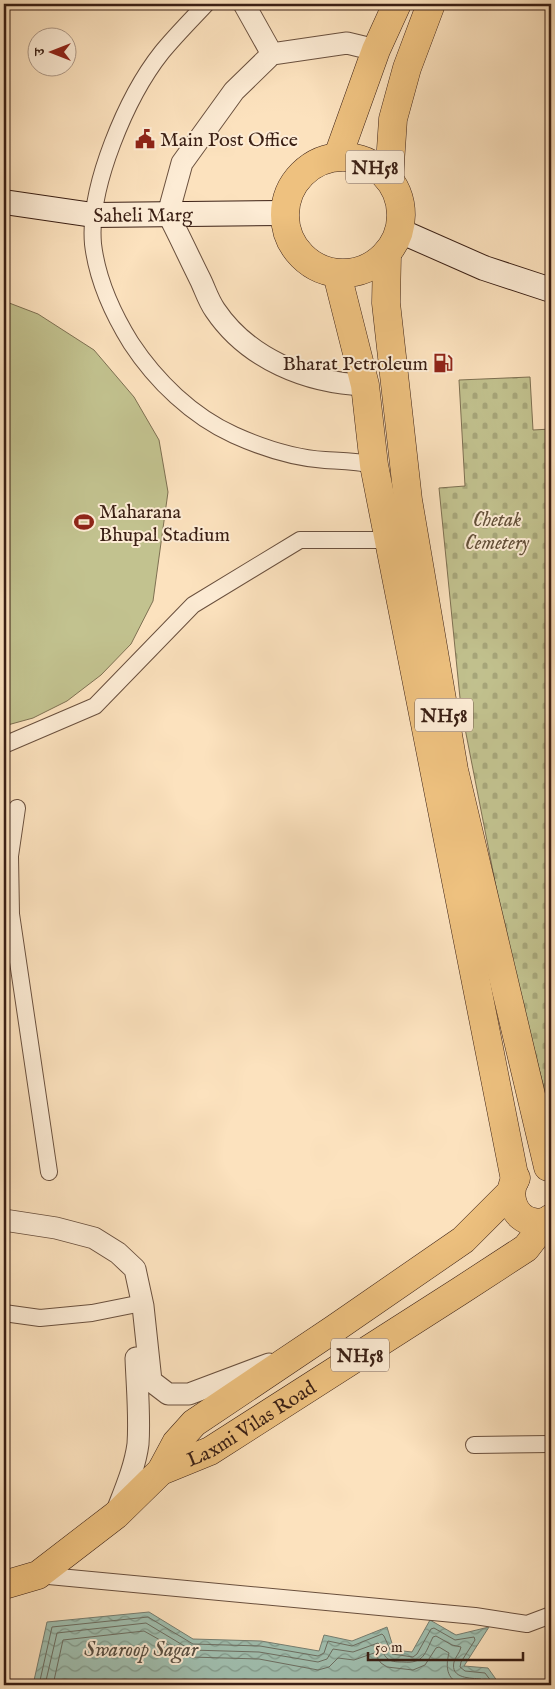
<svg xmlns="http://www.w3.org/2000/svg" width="555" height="1689" font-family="'IM FELL English','Noto Serif Devanagari',serif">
<defs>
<pattern id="cemetery-stones" width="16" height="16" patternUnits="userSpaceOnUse" patternTransform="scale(1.25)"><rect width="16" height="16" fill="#c2c28f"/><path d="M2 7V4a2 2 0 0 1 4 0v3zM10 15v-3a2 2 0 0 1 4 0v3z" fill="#a7a67a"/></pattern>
<pattern id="water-waves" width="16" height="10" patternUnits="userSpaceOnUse" patternTransform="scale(1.25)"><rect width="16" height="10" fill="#a0beae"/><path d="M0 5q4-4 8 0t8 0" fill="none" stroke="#839a8c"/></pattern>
</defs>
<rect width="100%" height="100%" fill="#fce2be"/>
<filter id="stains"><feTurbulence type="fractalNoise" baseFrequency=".004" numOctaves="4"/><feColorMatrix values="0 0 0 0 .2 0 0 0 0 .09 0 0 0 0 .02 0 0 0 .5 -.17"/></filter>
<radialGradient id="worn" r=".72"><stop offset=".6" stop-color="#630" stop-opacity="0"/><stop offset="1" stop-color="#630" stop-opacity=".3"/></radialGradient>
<path fill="url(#cemetery-stones)" stroke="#7e7052" d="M530 377 533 430 551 429V1116L506 938 461 708 439 488 465 486 459 380Z"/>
<path fill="#c2c28f" stroke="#7e7052" d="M4 301 38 314 94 350 134 397 159 440 168 492 153 601 131 644 101 675 67 701 33 718 4 726Z"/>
<path fill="url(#water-waves)" stroke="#777e70" d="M149 1612 193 1639 261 1641 319 1651 324 1635 352 1641 387 1627 394 1650 412 1652 430 1620 456 1635 489 1627 464 1666 488 1668 500 1685H33L47 1622Z"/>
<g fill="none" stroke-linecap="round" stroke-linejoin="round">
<path stroke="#6d6e61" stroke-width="1" d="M39 1685 52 1627 148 1617 193 1644 260 1646 318 1656 324 1653 328 1641 352 1646 382 1634 384 1636 392 1654 413 1657 417 1654 431 1629 434 1628 455 1640 474 1637 475 1640 461 1662 460 1667 465 1671 485 1673 494 1685
M45 1685 57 1633 146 1623 191 1650 259 1652 318 1662 327 1659 333 1649 353 1652 378 1643C383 1647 382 1655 388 1659 392 1662 398 1662 403 1662 424 1664 425 1653 433 1637L436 1636 452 1645 461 1647C460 1653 455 1657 454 1662 450 1679 471 1678 481 1679L486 1685
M53 1685 63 1640 144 1631 190 1657 259 1659 318 1670 329 1667 338 1658 354 1660 374 1653 381 1663 387 1667 413 1670 425 1665 436 1648 439 1647 449 1653C445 1668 447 1682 465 1685"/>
<defs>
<path id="minor" d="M206 4C191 20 176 35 162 52 127 96 88 187 93 244 97 278 113 314 131 343 156 381 192 416 234 435 263 448 294 458 325 460 342 461 357 461 374 465
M4 745 95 706 193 605 300 540H395
M4 851 10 856 11 914 49 1172
M10 856 17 808
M4 1313 40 1318 92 1313 132 1305
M474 1445 551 1444
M38 1575 475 1616 527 1624 551 1615"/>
<path id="tertiary" d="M244 4 272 54
M365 385C307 383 248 359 215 310 208 300 205 289 200 279 189 257 179 235 168 214L182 163 234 91 272 54 347 43 376 50
M4 1220 56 1228 94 1238 118 1253 135 1269 143 1306 151 1381 168 1394H189L269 1364
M117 1511C125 1490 135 1467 138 1444 140 1416 137 1386 136 1358"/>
<g id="secondary">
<path id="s1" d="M4 202 93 215 284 213"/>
<path d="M400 231 484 268 551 290"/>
</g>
<g id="trunk">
<path d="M338 156 376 50 397 4"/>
<circle cx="343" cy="215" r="58"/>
<path d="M389 179 393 119 407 68 431 4"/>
<path d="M387 255 386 303 408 500 454 770 548 1167"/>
<path d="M337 274 365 385 374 465 515 1180"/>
<path d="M516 1178C506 1194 513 1219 534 1222 538 1223 542 1222 546 1222"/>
<path d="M161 1471 176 1443 194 1423 334 1329 463 1240 511 1192"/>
<path id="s2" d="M4 1585 38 1575 116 1515 161 1471 210 1451 460 1291 526 1248 546 1222 551 1218"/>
</g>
</defs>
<use href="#minor" stroke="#6a503e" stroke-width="18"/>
<use href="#tertiary" stroke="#6a503e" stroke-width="23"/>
<use href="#secondary" stroke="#3a1f14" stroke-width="26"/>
<use href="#trunk" stroke="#3a1f14" stroke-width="29"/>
<use href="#minor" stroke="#fdecd5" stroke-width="16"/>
<use href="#tertiary" stroke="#fdecd5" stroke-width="21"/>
<use href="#secondary" stroke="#fdecd5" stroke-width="24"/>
<use href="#trunk" stroke="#eec17f" stroke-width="28"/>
</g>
<defs>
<symbol id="civic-bare" viewBox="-9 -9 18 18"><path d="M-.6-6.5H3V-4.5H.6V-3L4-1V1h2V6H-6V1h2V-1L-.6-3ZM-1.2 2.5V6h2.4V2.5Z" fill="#8f2418" stroke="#fdecd5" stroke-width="2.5" paint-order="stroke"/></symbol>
<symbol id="fuel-bare" viewBox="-9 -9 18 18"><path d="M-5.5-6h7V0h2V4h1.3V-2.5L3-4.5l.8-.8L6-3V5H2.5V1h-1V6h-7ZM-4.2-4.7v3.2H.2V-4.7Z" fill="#8f2418" stroke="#fdecd5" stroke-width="2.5" paint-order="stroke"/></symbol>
<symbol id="stadium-bare" viewBox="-9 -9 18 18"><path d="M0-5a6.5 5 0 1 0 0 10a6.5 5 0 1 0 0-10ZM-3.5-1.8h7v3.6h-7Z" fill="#8f2418" stroke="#fdecd5" stroke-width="2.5" paint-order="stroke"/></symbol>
</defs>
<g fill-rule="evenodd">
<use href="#civic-bare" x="131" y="125" width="28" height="28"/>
<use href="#fuel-bare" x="429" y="349" width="28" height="28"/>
<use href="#stadium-bare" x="70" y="508" width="28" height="28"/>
</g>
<g text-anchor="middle" stroke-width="4" stroke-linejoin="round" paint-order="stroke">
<g fill="#fdecd5" stroke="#745c4e" stroke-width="1">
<rect x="346" y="150.5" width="58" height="33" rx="4"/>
<rect x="415" y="698.5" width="58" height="33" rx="4"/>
<rect x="331" y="1338.5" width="58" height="33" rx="4"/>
</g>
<g font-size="19" font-weight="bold" fill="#3a1f14">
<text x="375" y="174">NH58</text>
<text x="444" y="722">NH58</text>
<text x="360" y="1362">NH58</text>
</g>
<g font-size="20" fill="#3a1f14" stroke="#fdecd5" text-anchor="start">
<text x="160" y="146">Main Post Office</text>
<text x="428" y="370" text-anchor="end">Bharat Petroleum</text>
<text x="99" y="518">Maharana<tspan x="99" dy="23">Bhupal Stadium</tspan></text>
</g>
<g font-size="20" fill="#3a1f14" stroke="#fdecd5">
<text dy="7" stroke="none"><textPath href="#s1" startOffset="140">Saheli Marg</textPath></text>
<text dy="7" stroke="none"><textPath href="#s2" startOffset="299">Laxmi Vilas Road</textPath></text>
</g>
<g font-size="20" font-style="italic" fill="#635039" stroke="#fdecd5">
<text x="497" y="526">Chetak<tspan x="497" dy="23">Cemetery</tspan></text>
</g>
<g font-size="21" font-style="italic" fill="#594f42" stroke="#fdecd5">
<text x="141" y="1656">Swaroop Sagar</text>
</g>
</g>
<rect width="555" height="1689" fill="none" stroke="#fce2be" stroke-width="20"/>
<rect x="5" y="5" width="545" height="1679" fill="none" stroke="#3a1f14" stroke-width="2.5"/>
<rect x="10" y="10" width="535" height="1669" fill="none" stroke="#3a1f14"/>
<g transform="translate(52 52) rotate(270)"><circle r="24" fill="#fdecd5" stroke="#af9a88"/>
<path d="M0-4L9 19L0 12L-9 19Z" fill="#8f2418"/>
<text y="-8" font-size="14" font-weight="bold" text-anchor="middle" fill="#3a1f14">उ</text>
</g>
<path d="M368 1652v8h155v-8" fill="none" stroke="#3a1f14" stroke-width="2.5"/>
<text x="375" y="1652" font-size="15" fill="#3a1f14" stroke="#fdecd5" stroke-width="4" paint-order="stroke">50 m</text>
<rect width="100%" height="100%" filter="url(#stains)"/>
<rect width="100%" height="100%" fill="url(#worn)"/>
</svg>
